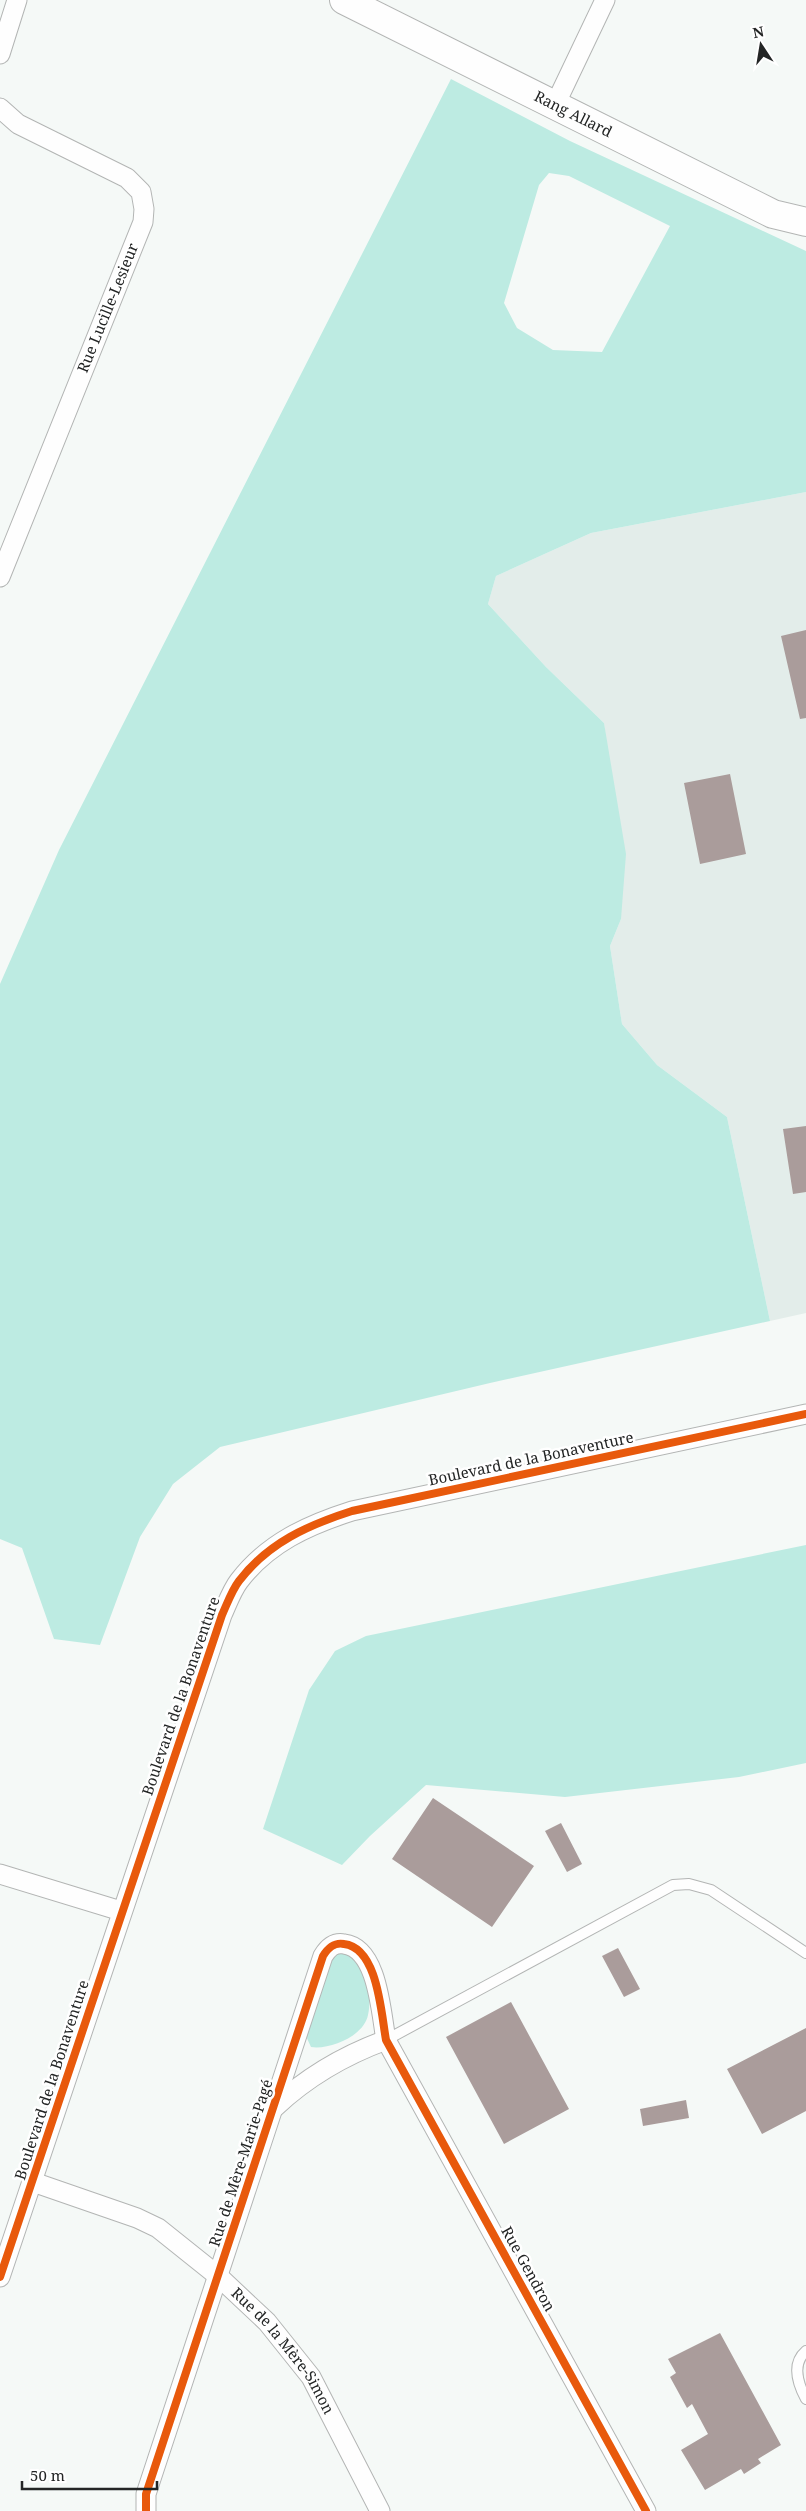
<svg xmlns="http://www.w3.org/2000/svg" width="806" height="2511" font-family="'Noto Serif',serif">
<rect width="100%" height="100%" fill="#f5f9f7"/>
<path fill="#e3edea" d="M806 492V1313L770 1321 727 1117 657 1065 622 1024 610 946 621 919 604 723 546 667 488 604 496 576 591 533Z"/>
<path fill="#bdebe2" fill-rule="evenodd" d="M451 79 570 141 806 251V492L591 533 496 576 488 604 546 667 604 723 626 854 621 919 610 946 622 1024 657 1065 727 1117 770 1321 490 1383 220 1447 173 1484 140 1537 100 1645 54 1639 22 1548 0 1539V984L59 850ZM549 173 569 176 670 226 602 352 553 350 517 328 504 303 539 185Z
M806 1545V1763L739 1777 565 1797 426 1785 370 1836 342 1865 263 1829 309 1690 335 1651 366 1636Z
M343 1951C365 1960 373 1993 368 2015 364 2036 330 2050 311 2047L304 2032C311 2010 319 1956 343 1951Z"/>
<path fill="#aa9c9b" d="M806 630V718L800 719 781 636Z
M730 774 746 854 700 864 684 783Z
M806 1126V1192L793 1194 783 1129Z
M433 1798 534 1866 492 1927 392 1859Z
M561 1823 582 1864 567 1872 545 1831Z
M618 1948 640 1989 624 1997 602 1956Z
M511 2002 569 2109 504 2144 446 2037Z
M806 2028V2111L762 2134 727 2069Z
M686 2100 689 2118 643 2126 640 2109Z
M720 2333 781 2445 758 2459 761 2463 744 2474 741 2469 705 2490 681 2450 708 2434 692 2404 687 2408 670 2377 676 2373 668 2359Z"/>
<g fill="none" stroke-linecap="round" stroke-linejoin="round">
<defs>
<path id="lane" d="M386 2040 673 1885 689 1884 711 1890 806 1953
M806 2351C791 2364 798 2384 806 2399"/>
<g id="street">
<path d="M0 54 17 0"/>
<path d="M554 107 605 0"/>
<path d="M0 108 18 124 127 178 141 192 144 209 143 222 0 577"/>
<path d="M0 1874 121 1911"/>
<path d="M275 2107C307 2077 345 2055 386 2040"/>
<path id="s1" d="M33 2182 137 2218 158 2228 218 2276 267 2322 311 2377 380 2511"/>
<path d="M0 2277 222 1615C227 1604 232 1590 239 1581 268 1543 308 1525 352 1511L806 1414"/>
<path d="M146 2511V2494L323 1956C328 1948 334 1942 344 1944 378 1948 381 2013 386 2040L646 2511"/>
</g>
<g id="secondary">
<path id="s2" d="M344 0 773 214 806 222"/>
</g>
</defs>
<use href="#lane" stroke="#b3b5b4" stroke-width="12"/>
<use href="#street" stroke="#b3b5b4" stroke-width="21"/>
<use href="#secondary" stroke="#b3b5b4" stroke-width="30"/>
<use href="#lane" stroke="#fefefe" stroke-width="10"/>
<use href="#street" stroke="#fefefe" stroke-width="19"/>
<use href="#secondary" stroke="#fefefe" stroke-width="28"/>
<defs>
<path id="cycleway" d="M0 2277 222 1615C227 1604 232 1590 239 1581 268 1543 308 1525 352 1511L806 1414
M146 2511V2494L323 1956C328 1948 334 1942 344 1944 378 1948 381 2013 386 2040L646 2511"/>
</defs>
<use href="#cycleway" stroke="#fff" stroke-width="11"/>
<use href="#cycleway" stroke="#e8590c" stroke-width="8"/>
</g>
<g text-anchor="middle" stroke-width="5" stroke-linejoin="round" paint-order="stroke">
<g font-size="15" fill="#232525" stroke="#fff">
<text dy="5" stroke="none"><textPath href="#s2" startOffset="256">Rang Allard</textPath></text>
<text transform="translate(108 308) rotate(-68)" y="5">Rue Lucille-Lesieur</text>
<text transform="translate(531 1459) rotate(-12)" y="5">Boulevard de la Bonaventure</text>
<text transform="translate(181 1696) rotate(-71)" y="5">Boulevard de la Bonaventure</text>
<text transform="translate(52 2080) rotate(-72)" y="5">Boulevard de la Bonaventure</text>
<text transform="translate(241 2163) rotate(-72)" y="5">Rue de Mère-Marie-Pagé</text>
<text transform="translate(528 2269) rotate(61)" y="5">Rue Gendron</text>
<text dy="5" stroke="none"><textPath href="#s1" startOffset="310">Rue de la Mère-Simon</textPath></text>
</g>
</g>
<g transform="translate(761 45) rotate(348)" stroke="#ffffff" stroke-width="4" paint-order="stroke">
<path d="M0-4L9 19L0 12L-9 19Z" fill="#232525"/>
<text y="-8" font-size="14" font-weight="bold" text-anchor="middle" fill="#232525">N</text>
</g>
<path d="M22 2481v8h135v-8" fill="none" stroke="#232525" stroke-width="2.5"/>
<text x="30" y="2481" font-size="15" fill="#232525" stroke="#ffffff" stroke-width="4" paint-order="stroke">50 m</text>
</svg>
